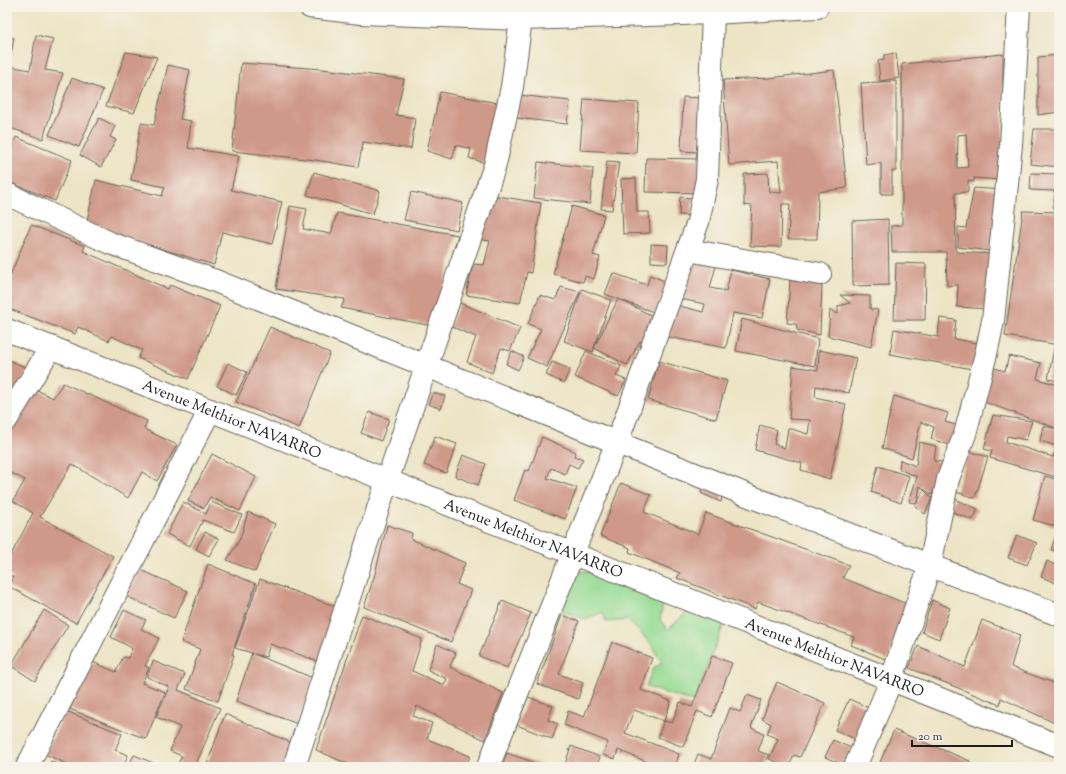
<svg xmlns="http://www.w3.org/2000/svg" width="1066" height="774" font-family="'Sorts Mill Goudy',serif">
<rect width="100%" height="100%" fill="#f7f3e8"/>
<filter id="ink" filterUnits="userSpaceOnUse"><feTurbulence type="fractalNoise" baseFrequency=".025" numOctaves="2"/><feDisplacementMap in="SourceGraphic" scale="8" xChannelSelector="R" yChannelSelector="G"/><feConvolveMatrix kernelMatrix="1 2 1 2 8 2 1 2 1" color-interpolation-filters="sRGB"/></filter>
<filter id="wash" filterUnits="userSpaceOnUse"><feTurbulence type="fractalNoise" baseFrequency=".012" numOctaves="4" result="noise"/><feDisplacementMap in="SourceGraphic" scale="16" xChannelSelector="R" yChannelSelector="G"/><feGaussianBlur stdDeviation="0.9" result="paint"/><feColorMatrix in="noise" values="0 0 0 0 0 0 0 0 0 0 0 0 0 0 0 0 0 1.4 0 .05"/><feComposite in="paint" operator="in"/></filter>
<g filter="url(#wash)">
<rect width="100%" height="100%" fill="#ece4c5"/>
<path fill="#97db94" stroke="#5a7c58" d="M574 571 599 572C621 592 636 594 665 594L660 620 668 630 692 607 725 621 694 702 646 687 653 668 662 663 651 644 628 620 606 622 603 612 585 619 559 610Z"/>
<g id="blocks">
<path fill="#cf998a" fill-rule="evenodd" d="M36 35 53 39 45 70 63 73 43 139 7 127V37L14 38 9 66 30 70Z
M126 52 157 57 134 113 106 106Z
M896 53 899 78 880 81 878 61 884 60V55Z
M1003 54V132L1000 180 974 178V182L968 181V192L955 193 956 252 994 254 990 309 957 307 958 285 947 286 946 252H892L891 226 902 225V64ZM966 134 968 167 957 168 958 135Z
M1059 55V112L1038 115V57Z
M241 63 322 69 404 79 396 115 415 118 411 149 363 142 358 167 315 160 232 151Z
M168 65 190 70 180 119 191 121 188 148 239 156 231 190 282 202 272 244 222 232 214 265 86 225 96 180 162 196 165 187 131 180 141 123 154 125Z
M834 70 847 188 818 192 817 239H788L790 204H782L781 247 750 246 752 206 744 205V174L768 173 769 192 781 193 778 161 729 165 723 80 769 78Z
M72 78 103 90 79 147 49 135Z
M896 81V171H892V194H881V163L866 165 861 83Z
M440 92 503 104 489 164 469 158 471 149 456 145 452 159 427 151Z
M519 95 570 101 567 124 517 118Z
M683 97 702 98 699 152 681 151Z
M584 99 639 103 636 153 580 150Z
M99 118 115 126 110 137 116 140 101 167 80 155Z
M1034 129H1059V167L1030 164Z
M16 137 72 160 55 201 7 181V159Z
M646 158 702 159 701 193 645 192Z
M607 161 619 162 612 210 601 209Z
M538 162 593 168 590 204 534 198Z
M314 172 380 191 373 214 307 195Z
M1031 173 1059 174V209L1053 208 1055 191 1030 190Z
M636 178 637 212H649L650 233 623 234 621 179Z
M974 188 1001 190 990 251 958 247V227L966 228Z
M411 192 463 203 457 230 404 220Z
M491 195 541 203 531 273 527 272 520 303 466 295 473 264 484 265 490 241 477 239Z
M680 197 693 198 692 216 679 215Z
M290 206 307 209 303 229 331 234 337 213 458 235 432 326 341 308 345 299 276 289Z
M572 206 604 215 593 255 600 257 594 279 585 276 583 282 553 274Z
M1023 211 1059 212V345L1005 336Z
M888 219 889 285 853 286 852 221Z
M31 225 85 246 83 251 168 289 170 285 220 306 188 379 138 358 142 350 111 336 109 341 78 327 75 334 7 308V283Z
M651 244 668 245 667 263 651 262Z
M692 258 716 266 710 288 726 291 731 270 770 279 762 318 733 313 726 348 668 337 676 305 703 312 705 304 680 299Z
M896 263 926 264 925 320H894Z
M613 273 647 285 650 275 667 282 656 313 618 299 655 317 643 342 640 341 627 365 594 348 593 352 564 341 582 289 611 300 594 348 618 299 605 294Z
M790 280 822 285 820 335 797 330 796 324 787 323Z
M561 287 580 292 547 367 527 358 541 329 528 324 540 295 555 300Z
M840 295 870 296V309L878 310 871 347 828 336 830 310 838 314V306L850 303Z
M460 303 520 328 510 351 501 348 492 373 467 362 476 337 450 326Z
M940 318 956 320 954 339 982 344 978 370 890 354 894 329 938 337Z
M742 319 818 339 815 366 736 351Z
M270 327 330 353 299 428 236 402Z
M1054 349 1059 350V381L1048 379Z
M819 350 856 358 849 393 816 386 815 397 846 404 830 479 801 470 802 463 755 450 760 425 777 430 774 444 785 448 788 428 808 434 810 420 789 419 793 366 818 370Z
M512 351 524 357 518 370 506 364Z
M586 351 621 366 616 376 626 380 618 396 575 377Z
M1009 356 1041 363 1037 379 1059 385V429L984 402 991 367 1005 371Z
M7 359 29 369 7 407Z
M659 361 727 381 716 419 648 400Z
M552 362 570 369 564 383 546 375Z
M228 363 247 372 236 395 217 386Z
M63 383 147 421 144 429 177 445 157 481 142 472 128 498 72 464 40 517 113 556 76 623 8 586 13 577 7 574V553L11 555 33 513 13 501 25 480 7 471V434L35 389 53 398Z
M433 393 445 396 441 409 428 404Z
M894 396 948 413 945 422 956 425 950 445 931 439 934 427 921 422 912 458 882 448Z
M369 412 389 419 381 441 361 433Z
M993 415 1032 421 1026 440 1007 436 1006 442 1053 457 1057 446 1040 441 1043 426 1059 429 1057 444 1059 440V478L990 458 992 451 984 449Z
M435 436 457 444 446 473 424 465Z
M542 437 576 452 574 456 583 459 578 468 569 464 565 474 551 468 547 478 577 488 565 519 514 500 525 470 529 471Z
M919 442 936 446 934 461 944 462 932 495 920 486 917 503 909 502 917 477 899 469 900 460 916 466Z
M969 451 988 457 975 498 956 492Z
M212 454 256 477 240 511 210 497 204 508 188 501Z
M463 455 486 464 478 485 455 476Z
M878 466 909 476 901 503 871 492Z
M1045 476 1059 480V527L1033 520Z
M621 483 651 495 644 512 698 534 706 513 849 565 843 578 907 604 888 660 851 645 854 637 758 602 755 609 677 578 680 573 629 552 630 548 600 536Z
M705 483 723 491 721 502 701 493Z
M924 490 932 498 925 514 915 506Z
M955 499 978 509 973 520 950 511Z
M183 502 206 514 211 502 242 515 234 532 203 520 190 546 167 534Z
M248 512 275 524 255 572 227 560 240 539Z
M387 525 412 533 411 539 465 563 457 584 471 590 451 642 364 607 375 574Z
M205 532 219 539 209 556 196 549Z
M1056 534 1059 535V552L1051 550Z
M1017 535 1037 543 1027 565 1008 558Z
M1047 561 1059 567V584L1041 577Z
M208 564 256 584 232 654 234 655 218 701 186 689 200 649 181 642Z
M141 570 188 591 174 618 126 596Z
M260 579 337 607 320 662 270 644 266 657 254 654 313 678 298 724 236 701 252 653 235 648Z
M932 600 950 608 939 639 922 632Z
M502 601 531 613 507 668 479 656Z
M44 610 68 625 35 681 11 666Z
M124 610 146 620 141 629 159 638 145 666 149 668 142 683 165 692 146 739 70 709 93 662 116 672 123 657 128 658 132 648 111 637Z
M362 615 422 639 412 671 444 685 447 679 428 670 437 644 456 653 450 667 503 693 485 740 417 706 413 716 432 723 427 739 470 756 466 767H355L316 750Z
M562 615 579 621 559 674 583 683 578 699 537 684Z
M982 620 1020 635 1011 667 1059 685V725L1001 698 1000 705 909 668 918 646 965 667Z
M612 642 652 658 641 690 671 701 664 721 634 710 625 733 679 754 675 767H660L618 750 615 759 603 755 608 742 564 725 568 711 584 717Z
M712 656 732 663 712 717 697 711 683 747 658 737 664 721 672 723 680 702 692 707Z
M153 661 185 674 178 690 220 708 197 762 200 764 198 767H176L182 756 170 751 180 727 156 717 169 687 147 677Z
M777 682 825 703 800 757 794 755 789 767 769 759 778 739 767 734 771 724 762 719Z
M747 695 761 700 751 728 764 734 758 751 769 755 764 767H693L698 754 711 759 730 708 740 712Z
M528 697 553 706 548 720 558 724 552 739 517 725Z
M849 699 869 708 855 739 835 730Z
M66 711 122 734 115 750 128 755 123 767H73L45 754Z
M225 714 292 743 282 767H206Z
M894 730 970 761 968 767H878Z
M833 740 851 748 843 765 825 757Z
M571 746 600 757 596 767H564Z
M507 753 547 767H502Z
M134 755 163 767H128Z
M51 761 62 767H48Z"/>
</g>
</g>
<g filter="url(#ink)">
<use href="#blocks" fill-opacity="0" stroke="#656257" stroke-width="1"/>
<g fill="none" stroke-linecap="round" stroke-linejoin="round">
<defs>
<g id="minor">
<path d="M7 194 110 243 213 280 752 497 1059 615"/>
<path d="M688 250 820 274"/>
<path id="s1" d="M7 330 1059 746"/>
<path d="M7 419 51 347"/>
<path d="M27 767 210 410"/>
<path d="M294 767 387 481 495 165 512 87 521 19"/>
<path d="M488 767 617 442 698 222 707 179 713 13"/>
<path d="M855 767 892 678 930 565 948 479 965 434 986 354 993 321 1011 145 1019 7"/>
</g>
<path id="highway" d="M310 7 361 13 521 19 713 13 817 7"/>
</defs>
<use href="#minor" stroke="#656257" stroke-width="24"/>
<use href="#highway" stroke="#656257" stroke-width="24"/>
<use href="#minor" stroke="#fff" stroke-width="22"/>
<use href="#highway" stroke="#fff" stroke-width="22"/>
</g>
</g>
<g text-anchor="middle" stroke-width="3" stroke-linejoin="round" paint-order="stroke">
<g font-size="15" fill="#1c1c1c" stroke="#f7f3e8">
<text dy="5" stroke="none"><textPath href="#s1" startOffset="242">Avenue Melthior NAVARRO</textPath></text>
<text dy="5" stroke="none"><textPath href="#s1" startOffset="566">Avenue Melthior NAVARRO</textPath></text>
<text dy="5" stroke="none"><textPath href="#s1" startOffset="890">Avenue Melthior NAVARRO</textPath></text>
</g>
</g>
<rect width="1066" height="774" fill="none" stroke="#f7f3e8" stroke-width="24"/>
<path d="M912 740v6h100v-6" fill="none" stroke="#1c1c1c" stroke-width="2"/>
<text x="918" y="740" font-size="12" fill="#1c1c1c" stroke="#f7f3e8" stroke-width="3" paint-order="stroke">20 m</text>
</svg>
